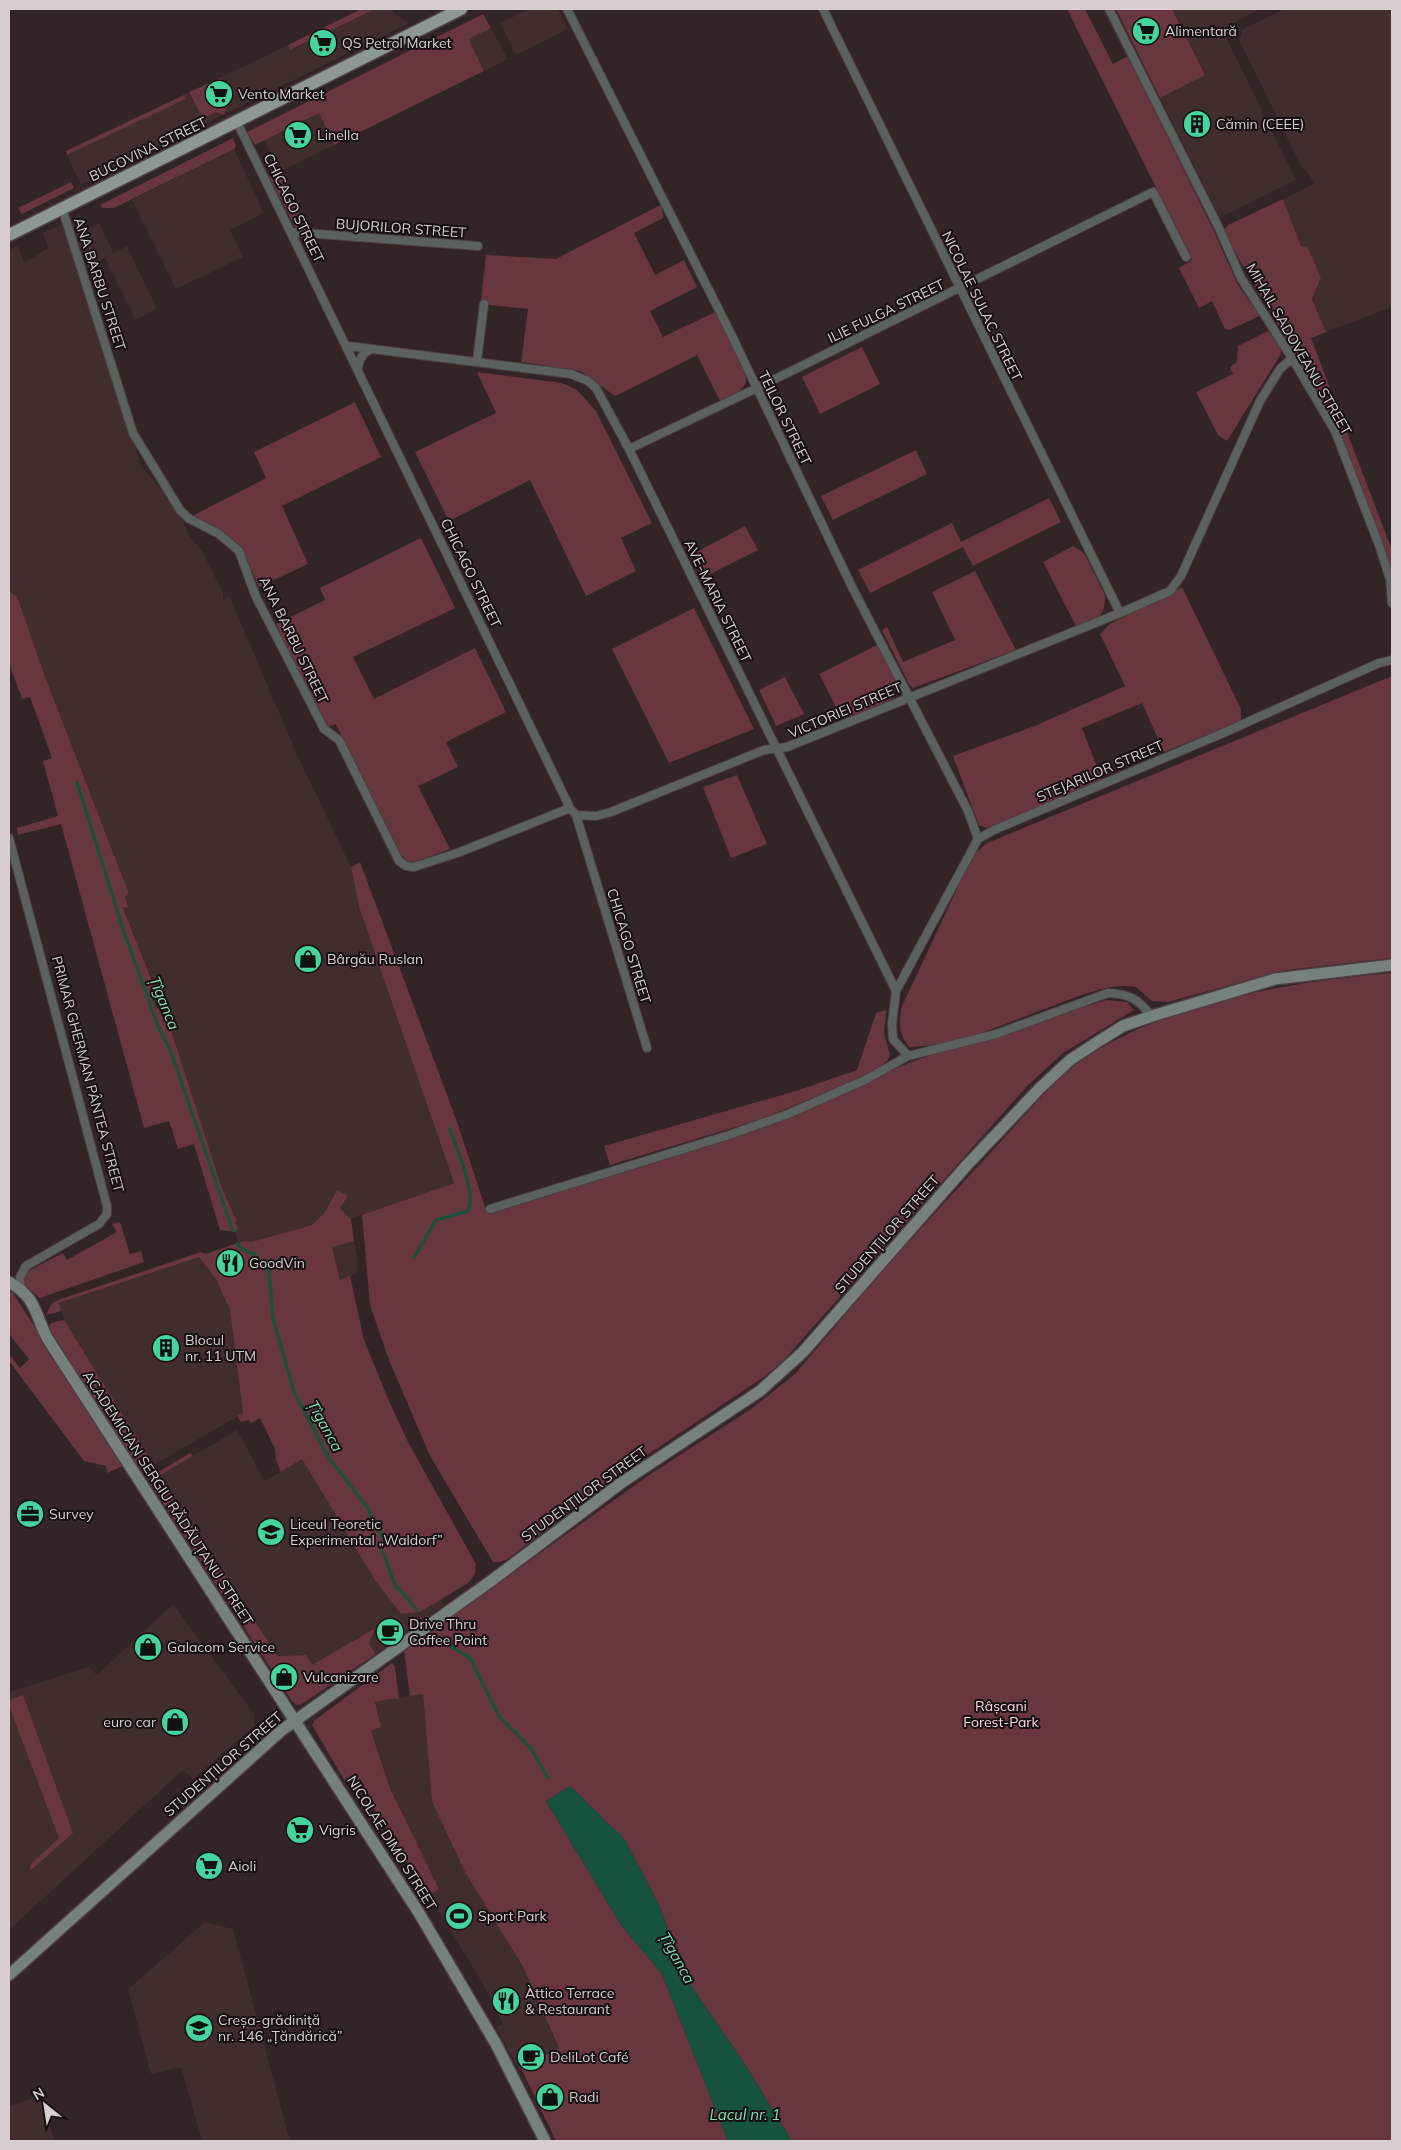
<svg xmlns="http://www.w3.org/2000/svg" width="1401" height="2150" font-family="Mulish,sans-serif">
<rect width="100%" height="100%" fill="#332426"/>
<path fill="#412c2e" d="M375 9H392L395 14 409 23 81 185 67 155 185 99 184 95 271 53 288 45 290 50Z
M529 9H558L568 29 516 55 500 23Z
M1172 9H1261L1222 29 1296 180 1220 218 1160 98 1205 75Z
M1284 9H1392V307L1326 332 1312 299 1321 278 1301 246 1283 199 1314 184 1309 174 1302 168 1239 40 1243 29Z
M491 28 508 59 484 71 469 39Z
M319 113 334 145 280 172 264 140Z
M234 149 264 213 230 230 243 257 176 289 132 200Z
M64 223 141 466 179 511 188 534 202 551 223 593V601L229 595 295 750 351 867 359 907 454 1183 351 1219 340 1208 337 1190 325 1212 312 1225 251 1242H238L235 1232V1222L237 1221 223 1191 170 1027 167 1028 159 1009 156 1010 149 990 155 987 123 908 125 895 129 894 43 671 17 596 11 593 9 587 11 578 9 571V250L18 246 24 263 48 248 43 233Z
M100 223 113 253 127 246 157 309 136 320 105 258 87 268 76 234Z
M354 1241 358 1263 356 1274 340 1280 331 1246Z
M234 1244V1338L243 1413 154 1465 64 1320 58 1303Z
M237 1430 265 1481 302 1459 376 1582 401 1614 420 1612 440 1599 444 1605 376 1654 369 1644 374 1628 312 1665 306 1655 278 1656 159 1476Z
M173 1604 254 1714V1726L193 1779 183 1770 9 1930V1692L89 1667 97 1675Z
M423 1694 432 1802 465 1872 523 1967 559 2048 519 2069 496 2027 503 2024 486 1989 429 1895 439 1889 390 1788 371 1730 381 1727 375 1702Z
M205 1922 233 1929 290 2141H202L181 2067 151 2074 128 1989Z
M42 2095 54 2141H9V2106Z"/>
<path fill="#67363e" d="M361 9H375L290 50 288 45Z
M1067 9H1085L1113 64 1128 56 1212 227 1237 283 1260 316 1229 330 1225 329 1212 301 1199 308 1179 268 1192 260Z
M1116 9H1172L1205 75 1160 98Z
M483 14 491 28 469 39 484 71 334 145 319 113 255 145 247 132Z
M221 78 223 84 206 94 212 104 229 95 231 97 224 115 216 112 203 118 189 92Z
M184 95 186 99 67 155 66 151Z
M233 138 236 146 234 149 114 208H102L100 205Z
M280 172 307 228 295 227 269 177Z
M71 182 74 188 22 214 18 208Z
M1283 199 1301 246 1308 248 1321 278 1312 299 1326 332 1311 338 1392 550V582L1387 554 1339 428 1223 232 1228 225Z
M662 204 663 218 634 233 655 275 684 260 697 287 650 311 663 337 715 312 745 372C751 389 733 395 720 401L697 355 615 396 580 371 521 362 528 309 490 305 481 300 486 255 556 259Z
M1268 331 1280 346 1281 354 1227 441 1218 435 1196 392 1233 374 1230 367 1237 362 1238 346Z
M862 347 880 384 820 414 802 377Z
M477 372 562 383 576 389 596 411 652 523 621 538 636 571 586 596 530 480 449 521 415 452 496 413Z
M355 402 381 457 282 506 308 564 259 587 241 546 190 517 266 478 254 452Z
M916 450 927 474 833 520 821 496Z
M1049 498 1061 522 973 566 963 547 870 593 858 570 952 523 961 542Z
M745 526 758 550 704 577 693 554Z
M421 538 455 608 353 657 374 699 475 648 506 712 446 742 458 767 418 786 450 849 415 862 406 861 396 847 336 724 328 727 323 723 276 624 325 600 320 588Z
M1073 546 1084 553 1105 595C1107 616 1094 621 1077 628L1043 562Z
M975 571 1016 650 913 688 909 684 882 630 887 627 903 662 955 640 932 592Z
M9 587 11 593 17 596 43 671 129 894 125 896 128 907 123 908 155 988 149 990 156 1009 159 1008 167 1027H170L223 1191 237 1221 235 1222 238 1229 235 1232 220 1230 194 1144 178 1149 169 1121 144 1128 61 824 18 835 17 828 58 816 43 761 52 758 30 697 22 699 9 663Z
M1182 587 1241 709V721L1164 752 1142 703 1082 728 1102 780 987 828 979 825 953 756 1037 725 1125 686 1100 634 1110 624Z
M694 608 754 729 669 763 612 649Z
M879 644 901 691C894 701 853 718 841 717L819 674Z
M1392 676V958L1286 970 1168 1002 1152 1001 1136 987C1109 982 1080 996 1055 1005 1009 1022 959 1046 909 1047 898 1033 899 1023 902 1006L973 855 987 843Z
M785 677 804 714 776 726 759 690Z
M737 775 767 844 731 858 703 787Z
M360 862 456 1119 487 1213 667 1159 779 1120 913 1061 1106 1000 1127 1002 1134 1010 1063 1053 1028 1085 783 1361 765 1376 610 1480 508 1559 499 1562H493L430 1456 389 1360 370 1305 362 1215 454 1183 359 907 351 867Z
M1392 973V2141H792L744 2063 689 1983 659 1905 625 1840 570 1786 546 1801 621 1925 662 1974 728 2141H556L521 2068 559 2048 523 1967 465 1872 432 1802 423 1694 410 1696 404 1651 649 1475 751 1409 795 1374 883 1270 1044 1094C1053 1085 1061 1076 1071 1068 1158 1003 1287 982 1392 973Z
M886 1010 884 1034 890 1054 888 1060 872 1073 762 1119 610 1165 604 1146 799 1090 857 1070 876 1013Z
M337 1190 348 1196 340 1208 351 1219 354 1241 332 1247 340 1280 350 1276 364 1340 389 1401 409 1444 476 1564 475 1574 468 1583 420 1612 401 1614 376 1582 302 1459 281 1472 276 1460 275 1449 260 1418 251 1423 249 1420 241 1422 237 1416 243 1413 230 1310 216 1279 199 1257 59 1303 61 1311 46 1315 51 1304 58 1300 201 1252 206 1254 244 1241 251 1242 312 1225 325 1212Z
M120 1222 130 1254 141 1251 144 1262 40 1298 26 1287 24 1277 26 1272 63 1253 67 1260 117 1232 112 1224Z
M9 1290 13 1293 123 1466 107 1473 106 1466 84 1461 9 1361V1354L20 1368 29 1359 9 1334Z
M64 1320 154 1465 141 1474 47 1330 51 1323Z
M190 1453 193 1456 159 1476 278 1656 306 1655 312 1665 375 1628 369 1644 376 1654 302 1704 296 1705 292 1701 149 1482 150 1477Z
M392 1663 395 1667 399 1698 375 1702 381 1727 371 1731 390 1788 439 1889 428 1896 355 1778 346 1783 312 1725 315 1720Z
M23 1695 73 1833 30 1871 31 1864 59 1838 9 1706V1700Z"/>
<path fill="#16523c" d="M570 1786 625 1840 659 1905 689 1983 744 2063 792 2141H728L662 1974 621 1925 546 1801Z"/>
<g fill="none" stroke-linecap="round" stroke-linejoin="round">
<path stroke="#16523c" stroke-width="3" d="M77 782 123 929 160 1031 170 1049 233 1231
M237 1243 242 1249 254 1254 269 1271 273 1318 294 1392 329 1458 367 1507 385 1542 381 1547 395 1585 417 1610
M414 1258 436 1220 468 1211C477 1194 456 1147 450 1129
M444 1642 470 1658 499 1716 530 1747 548 1778"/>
<defs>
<path id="street" d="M567 9 731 334 852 587 968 811 978 839
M823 9 1120 613
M1109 9 1218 226 1241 278 1292 358 1335 431 1379 545 1390 579 1392 603
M237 122 570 808 576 815 647 1048
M62 208 133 433 180 510 188 518 219 534 239 551 256 597 324 729 339 740 399 861 406 866 414 867 460 852 570 808
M291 232 478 246
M348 346 571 374 588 381 596 388 629 449 896 991 892 1024 893 1039 908 1056
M477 361 484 304
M358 368C360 358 362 353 372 349
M629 449 757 388 1153 192 1186 257
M576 815 596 816 611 812 764 750 787 747 1120 613 1170 591 1181 576 1260 401 1280 369 1292 358
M9 838 107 1206V1214L99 1224 26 1266 20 1277 21 1290
M896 991 978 839 994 830 1221 734 1379 663 1392 660
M490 1209 729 1135 788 1114 865 1080 908 1056 996 1034 1108 993C1131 994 1137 999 1152 1016"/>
<path id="secondary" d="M9 1282C39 1299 34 1316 49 1341L419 1913 496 2044 545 2141
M9 1975 282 1730 491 1581 621 1483 760 1391 803 1352 967 1165 1040 1088 1070 1060 1099 1041 1123 1026 1152 1016 1275 979 1392 965"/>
<path id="primary" d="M9 235 461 9"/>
</defs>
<use href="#street" stroke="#4d3f41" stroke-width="10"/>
<use href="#secondary" stroke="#4d3f41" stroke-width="14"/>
<use href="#primary" stroke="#4d3f41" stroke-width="15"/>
<use href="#street" stroke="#5a615e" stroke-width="8"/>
<use href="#secondary" stroke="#76817b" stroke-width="11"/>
<use href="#primary" stroke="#8b9992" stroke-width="12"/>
</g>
<defs>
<symbol id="supermarket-disc" viewBox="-11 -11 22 22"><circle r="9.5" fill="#45d49e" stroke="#161010"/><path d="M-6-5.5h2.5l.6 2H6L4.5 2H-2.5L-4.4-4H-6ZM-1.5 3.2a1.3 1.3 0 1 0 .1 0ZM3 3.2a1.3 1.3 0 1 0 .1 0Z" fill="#111"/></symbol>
<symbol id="building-disc" viewBox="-11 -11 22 22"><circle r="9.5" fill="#45d49e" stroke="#161010"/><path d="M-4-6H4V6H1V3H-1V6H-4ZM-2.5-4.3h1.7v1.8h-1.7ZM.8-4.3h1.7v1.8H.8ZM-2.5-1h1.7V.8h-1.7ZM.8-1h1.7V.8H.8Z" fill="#111"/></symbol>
<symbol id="shop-disc" viewBox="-11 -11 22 22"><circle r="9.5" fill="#45d49e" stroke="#161010"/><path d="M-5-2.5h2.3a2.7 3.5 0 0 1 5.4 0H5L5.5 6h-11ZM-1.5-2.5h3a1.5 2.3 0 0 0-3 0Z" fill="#111"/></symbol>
<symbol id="restaurant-disc" viewBox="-11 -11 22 22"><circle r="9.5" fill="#45d49e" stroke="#161010"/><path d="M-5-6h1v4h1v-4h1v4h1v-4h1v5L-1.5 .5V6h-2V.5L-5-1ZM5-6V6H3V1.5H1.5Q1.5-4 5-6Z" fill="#111"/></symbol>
<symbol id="office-disc" viewBox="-11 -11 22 22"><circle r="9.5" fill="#45d49e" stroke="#161010"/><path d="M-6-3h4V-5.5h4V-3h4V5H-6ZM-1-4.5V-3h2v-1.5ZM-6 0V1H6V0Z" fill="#111"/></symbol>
<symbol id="school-disc" viewBox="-11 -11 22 22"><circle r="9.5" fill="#45d49e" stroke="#161010"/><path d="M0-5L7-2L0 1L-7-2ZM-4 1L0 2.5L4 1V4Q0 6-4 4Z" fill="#111"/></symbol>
<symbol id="cafe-disc" viewBox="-11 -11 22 22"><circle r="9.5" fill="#45d49e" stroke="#161010"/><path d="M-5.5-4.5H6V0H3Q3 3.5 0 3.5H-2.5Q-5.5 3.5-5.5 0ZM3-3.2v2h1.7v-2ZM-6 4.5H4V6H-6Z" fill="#111"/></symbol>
<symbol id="stadium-disc" viewBox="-11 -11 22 22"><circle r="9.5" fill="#45d49e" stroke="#161010"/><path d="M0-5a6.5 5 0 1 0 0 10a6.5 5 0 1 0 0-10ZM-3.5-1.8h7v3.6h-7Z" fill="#111"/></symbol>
</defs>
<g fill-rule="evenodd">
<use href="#supermarket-disc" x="1130" y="15" width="32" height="32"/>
<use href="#supermarket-disc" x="307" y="27" width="32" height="32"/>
<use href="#supermarket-disc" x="203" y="78" width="32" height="32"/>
<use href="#building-disc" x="1181" y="108" width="32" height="32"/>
<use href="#supermarket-disc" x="282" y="119" width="32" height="32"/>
<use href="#shop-disc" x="292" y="943" width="32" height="32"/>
<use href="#restaurant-disc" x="214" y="1247" width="32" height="32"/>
<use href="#building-disc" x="150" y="1332" width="32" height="32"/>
<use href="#office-disc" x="14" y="1498" width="32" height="32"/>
<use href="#school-disc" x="255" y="1516" width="32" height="32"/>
<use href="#cafe-disc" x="374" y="1616" width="32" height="32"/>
<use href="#shop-disc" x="132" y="1631" width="32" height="32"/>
<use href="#shop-disc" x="268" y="1661" width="32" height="32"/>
<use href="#shop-disc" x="159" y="1706" width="32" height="32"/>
<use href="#supermarket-disc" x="284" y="1814" width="32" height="32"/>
<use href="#supermarket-disc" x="193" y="1850" width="32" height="32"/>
<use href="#stadium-disc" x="443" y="1900" width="32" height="32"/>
<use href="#restaurant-disc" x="490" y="1985" width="32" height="32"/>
<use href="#school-disc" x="183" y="2012" width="32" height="32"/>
<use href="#cafe-disc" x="515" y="2041" width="32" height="32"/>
<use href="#shop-disc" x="534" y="2081" width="32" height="32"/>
</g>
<g text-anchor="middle" stroke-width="4" stroke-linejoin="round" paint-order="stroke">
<g font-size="14" fill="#d8cecf" stroke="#161010" text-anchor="start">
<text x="1165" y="36">Alimentară</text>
<text x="342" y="48">QS Petrol Market</text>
<text x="238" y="99">Vento Market</text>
<text x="1216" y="129">Cămin (CEEE)</text>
<text x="317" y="140">Linella</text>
<text x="327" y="964">Bârgău Ruslan</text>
<text x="249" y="1268">GoodVin</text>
<text x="185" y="1345">Blocul<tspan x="185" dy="16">nr. 11 UTM</tspan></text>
<text x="49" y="1519">Survey</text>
<text x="290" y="1529">Liceul Teoretic<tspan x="290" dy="16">Experimental „Waldorf”</tspan></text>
<text x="409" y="1629">Drive Thru<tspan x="409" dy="16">Coffee Point</tspan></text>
<text x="167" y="1652">Galacom Service</text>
<text x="303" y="1682">Vulcanizare</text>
<text x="156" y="1727" text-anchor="end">euro car</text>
<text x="319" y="1835">Vigris</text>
<text x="228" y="1871">Aioli</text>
<text x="478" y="1921">Sport Park</text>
<text x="525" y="1998">Àttico Terrace<tspan x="525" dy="16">&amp; Restaurant</tspan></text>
<text x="218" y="2025">Creșa-grădiniță<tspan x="218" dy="16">nr. 146 „Țăndărică”</tspan></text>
<text x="550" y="2062">DeliLot Café</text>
<text x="569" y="2102">Radi</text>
</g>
<g font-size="14" fill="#d8cecf" stroke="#161010">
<text transform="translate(148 149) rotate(-26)" y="5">BUCOVINA STREET</text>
<text transform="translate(294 208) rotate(64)" y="5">CHICAGO STREET</text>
<text transform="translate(401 228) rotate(4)" y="5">BUJORILOR STREET</text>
<text transform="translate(100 284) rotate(72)" y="5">ANA BARBU STREET</text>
<text transform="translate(982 306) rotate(64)" y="5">NICOLAE SULAC STREET</text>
<text transform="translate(886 311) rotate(-26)" y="5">ILIE FULGA STREET</text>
<text transform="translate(1299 349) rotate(60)" y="5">MIHAIL SADOVEANU STREET</text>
<text transform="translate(785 418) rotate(64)" y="5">TEILOR STREET</text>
<text transform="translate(471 573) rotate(64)" y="5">CHICAGO STREET</text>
<text transform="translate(718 601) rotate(64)" y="5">AVE-MARIA STREET</text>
<text transform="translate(294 640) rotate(64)" y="5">ANA BARBU STREET</text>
<text transform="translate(845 710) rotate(-23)" y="5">VICTORIEI STREET</text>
<text transform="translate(1100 771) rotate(-23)" y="5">STEJARILOR STREET</text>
<text transform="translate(629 946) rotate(73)" y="5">CHICAGO STREET</text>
<text transform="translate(88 1074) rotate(75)" y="5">PRIMAR GHERMAN PÂNTEA STREET</text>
<text transform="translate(887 1234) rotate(-49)" y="5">STUDENȚILOR STREET</text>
<text transform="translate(584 1494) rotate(-36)" y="5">STUDENȚILOR STREET</text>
<text transform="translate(168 1498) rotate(57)" y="5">ACADEMICIAN SERGIU RĂDĂUȚANU STREET</text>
<text transform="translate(223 1764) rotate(-41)" y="5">STUDENȚILOR STREET</text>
<text transform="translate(392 1843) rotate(58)" y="5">NICOLAE DIMO STREET</text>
</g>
<g font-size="14" fill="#fbd7db" stroke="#161010">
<text x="1001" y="1711">Râșcani<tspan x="1001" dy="16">Forest-Park</tspan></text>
</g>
<g font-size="15" font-style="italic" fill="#86dfb7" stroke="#161010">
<text transform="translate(164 1003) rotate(68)" y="5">Țîganca</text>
<text transform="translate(325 1426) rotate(61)" y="5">Țîganca</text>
<text transform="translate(677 1958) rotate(61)" y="5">Țîganca</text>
<text x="745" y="2120">Lacul nr. 1</text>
</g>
</g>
<rect width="1401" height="2150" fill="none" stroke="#d8cecf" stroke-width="20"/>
<g transform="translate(45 2105) rotate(330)" stroke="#161010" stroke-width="4" paint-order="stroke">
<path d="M0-4L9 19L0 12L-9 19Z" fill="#d8cecf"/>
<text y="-8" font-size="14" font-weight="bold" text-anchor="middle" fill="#d8cecf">N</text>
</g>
</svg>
